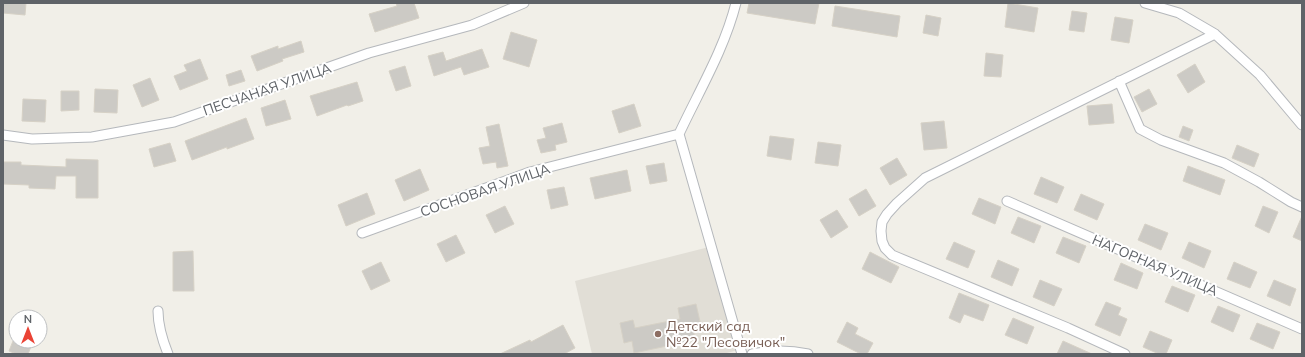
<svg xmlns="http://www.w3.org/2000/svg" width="1305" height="357" font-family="Mulish,sans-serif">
<rect width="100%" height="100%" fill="#f1efe8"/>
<path fill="#e1ded6" d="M709 247 738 350 723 354H592L575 281Z"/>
<path fill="#cccac5" stroke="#d6d1c6" d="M3 3H26L25 15 3 13Z
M396 3H414L419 18 375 32 369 14 397 6Z
M749 3H819L815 24 747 13Z
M1008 3 1038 8 1034 32 1005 27Z
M835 6 900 16 897 37 832 26Z
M1072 11 1087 13 1084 32 1069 30Z
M926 15 941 18 938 36 923 33Z
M1115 17 1133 20 1129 43 1111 40Z
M511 32 537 40 529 67 503 59Z
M301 41 304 52 282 59 283 61 257 71 251 56 278 46V49Z
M482 49 489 67 464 75 461 67 434 76 428 56 443 52 446 61Z
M986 53 1003 55 1001 77 984 76Z
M200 59 208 79 180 90 174 76 187 71 184 65Z
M1195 64 1205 82 1188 93 1177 75Z
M405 66 411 86 396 91 389 71Z
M241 70 245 81 229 86 226 75Z
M150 78 159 100 142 107 133 85Z
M357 82 363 101 348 106 347 105 317 116 310 96Z
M95 89 118 90 117 113 94 112Z
M1149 89 1157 104 1142 112 1134 97Z
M61 91H79V110L61 111Z
M23 99 46 100 45 122 22 121Z
M285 100 291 119 266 126 261 108Z
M634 104 641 126 619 133 612 111Z
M1112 104 1114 123 1089 125 1087 106Z
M246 118 254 139 227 149V147L192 160 185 141Z
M944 121 947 148 924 150 921 123Z
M562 123 567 142 555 145 556 150 541 153 537 140 546 138 543 128Z
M499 124 508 166 497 168 496 162 483 164 479 148 490 146 486 127Z
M1183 126 1193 130 1189 141 1179 137Z
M770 136 794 139 791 160 767 156Z
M818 142 841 145 838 166 815 163Z
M170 143 176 161 154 167 149 149Z
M1237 145 1259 154 1254 167 1232 158Z
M897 158 907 175 890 185 880 168Z
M66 159 98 160V198H76V176H56L55 189 29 188V185L3 184V162H21V165L66 167Z
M664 163 667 181 650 184 646 166Z
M1188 166 1225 180 1220 195 1183 181Z
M420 169 429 190 404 201 395 180Z
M627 170 631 191 595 199 590 178Z
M1041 177 1064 187 1057 203 1034 194Z
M564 187 568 205 551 209 547 190Z
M866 189 876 206 859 216 849 199Z
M367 193 375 214 346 226 338 205Z
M1081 194 1104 204 1097 220 1074 210Z
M979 198 1001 207 995 224 972 214Z
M505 206 514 224 495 233 486 215Z
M1263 206 1278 212 1269 233 1255 226Z
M837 210 848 227 831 238 820 220Z
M1302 216V241L1293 237Z
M1018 217 1041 226 1034 243 1011 233Z
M1145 224 1168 233 1161 250 1138 240Z
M456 235 465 253 446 262 437 244Z
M1063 237 1086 246 1079 263 1056 253Z
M954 242 975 251 968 268 946 259Z
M1189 242 1211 251 1204 268 1182 258Z
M193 251 194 291H173V252Z
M870 252 899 267 891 283 862 269Z
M998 260 1019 269 1012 286 991 277Z
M381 262 390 281 371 290 362 271Z
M1234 262 1257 272 1250 288 1227 279Z
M1121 263 1143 273 1137 289 1114 280Z
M1040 280 1062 289 1054 306 1033 297Z
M1274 280 1296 289 1290 306 1267 296Z
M1172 286 1195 295 1188 312 1165 302Z
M959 293 989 305 983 321 964 314 960 323 949 318Z
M1106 302 1121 308 1118 315 1127 319 1120 336 1095 325Z
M696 304 701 326 693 328 695 340 634 353 632 341 624 343 620 323 633 320 635 328 680 319 678 308Z
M1218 306 1240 315 1233 332 1211 322Z
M1013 318 1034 327 1027 344 1005 335Z
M847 322 858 328 855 334 873 343 867 354H861L837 342Z
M1257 323 1280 332 1273 349 1250 339Z
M563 325 575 348 564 354H500L530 340 531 342Z
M1150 331 1172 340 1166 354H1159L1143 347Z
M13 341H25L32 344 28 354H16L9 351Z
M1063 341 1092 354H1057Z"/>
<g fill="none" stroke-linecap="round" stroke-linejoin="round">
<defs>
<path id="street" d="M736 3C724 50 699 91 679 134L742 354
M1145 3 1179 13 1215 34 1260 75 1302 125
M1119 81 1140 129 1161 140 1224 163 1259 182 1291 202 1302 207
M3 135 32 139 92 137 174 122 369 53 472 25 524 3
M1007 201 1302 329
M362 233 530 172 679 134
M158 311C158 326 162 339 168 354
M752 354C771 350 789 350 808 354
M1125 354 1068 328 892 255 885 248 882 241 881 231 882 222 887 214 897 203 925 178 1215 34"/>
</defs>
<use href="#street" stroke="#b5b8bc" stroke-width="11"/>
<use href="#street" stroke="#fff" stroke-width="9"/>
</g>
<circle fill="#8d6e63" stroke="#fff" stroke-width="1.5" cx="658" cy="334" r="4"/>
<g text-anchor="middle" stroke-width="4" stroke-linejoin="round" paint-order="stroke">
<g font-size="14" fill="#5f6368" stroke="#fff">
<text transform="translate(267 89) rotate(-19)" y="5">ПЕСЧАНАЯ УЛИЦА</text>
<text transform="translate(485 190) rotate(-19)" y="5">СОСНОВАЯ УЛИЦА</text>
<text transform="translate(1155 265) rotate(23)" y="5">НАГОРНАЯ УЛИЦА</text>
</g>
<g font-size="14" fill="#785e54" stroke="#fff" text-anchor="start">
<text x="666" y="331">Детский сад<tspan x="666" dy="16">№22 "Лесовичок"</tspan></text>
</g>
</g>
<rect width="1305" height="357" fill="none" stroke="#5f6368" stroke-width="8"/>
<g transform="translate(28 329)"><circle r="19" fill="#ffffff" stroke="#bfc1c3"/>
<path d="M0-3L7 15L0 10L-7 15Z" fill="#ea4335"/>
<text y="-6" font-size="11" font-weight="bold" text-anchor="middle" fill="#5f6368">N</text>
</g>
</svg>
